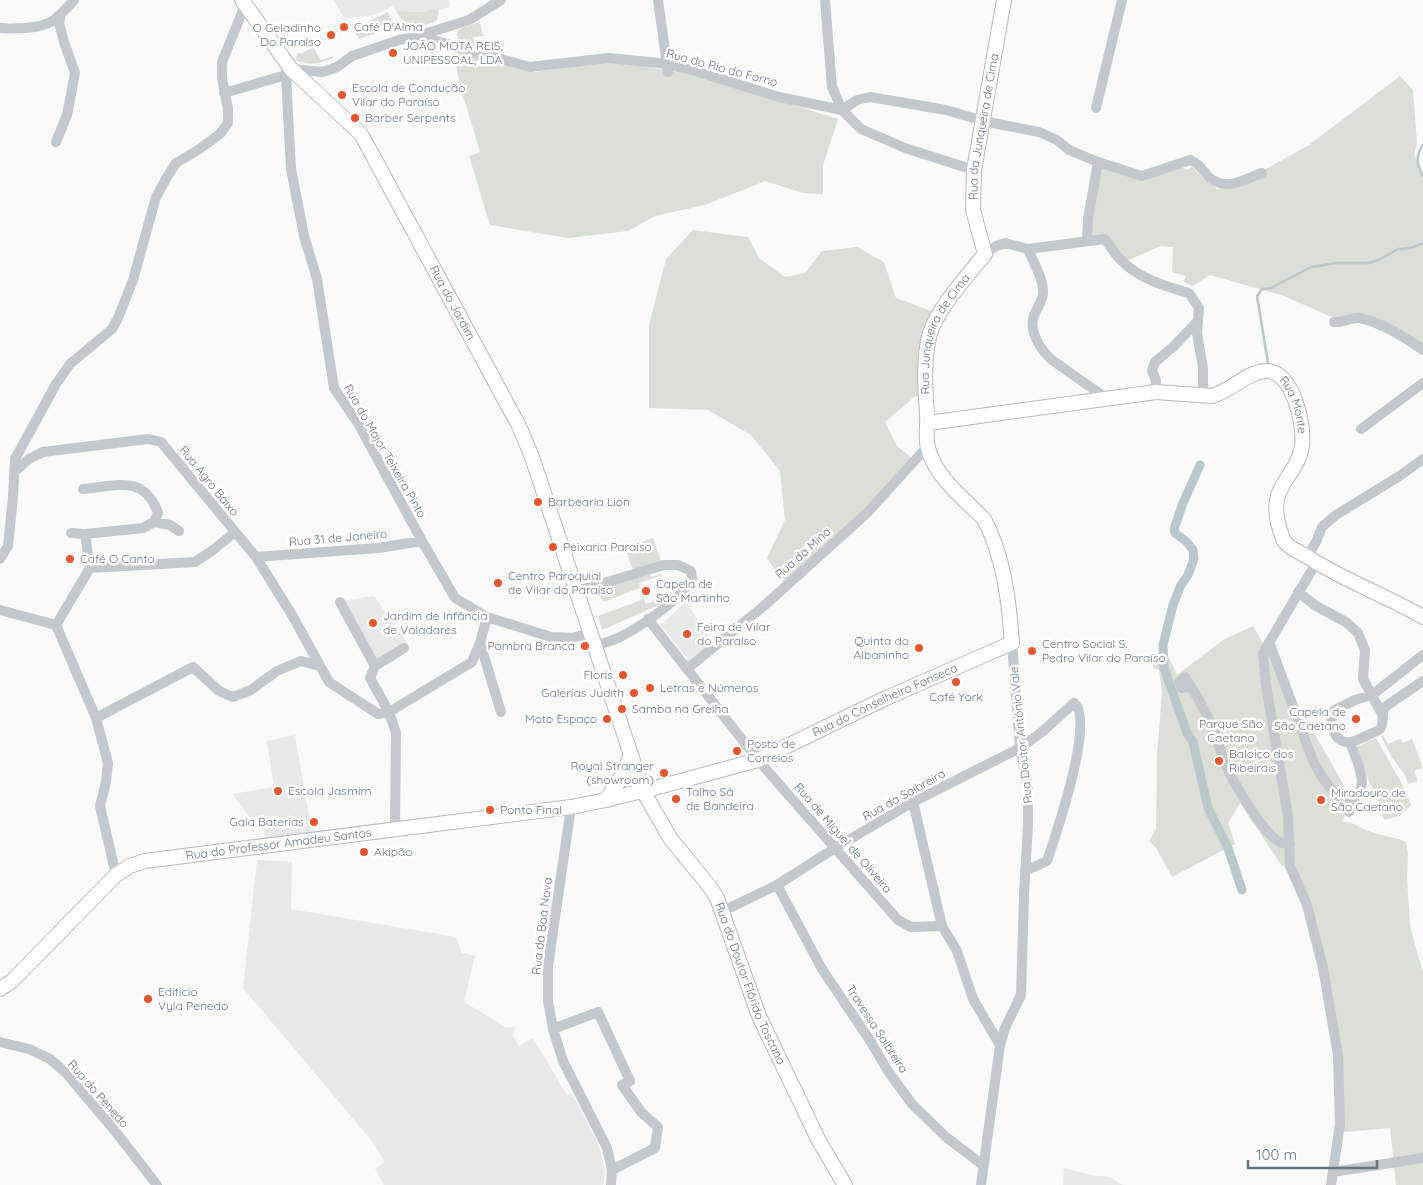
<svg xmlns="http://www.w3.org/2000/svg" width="1423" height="1185" font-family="Quicksand,sans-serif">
<rect width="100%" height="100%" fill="#fafaf8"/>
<path fill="#e8e9e9" d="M333 0H449L450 7 424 12 396 11 392 6 378 14 345 19Z
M374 596 408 644 375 663 342 601Z
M686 602 713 643 690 663 684 661 687 658 660 625Z
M295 735 312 834 265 839 263 822 250 823 249 816 232 794 274 787 267 741Z
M257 860 292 862 291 909 456 937 462 953 475 956 464 1002 506 1027H514L515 1031 512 1034 519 1046 533 1038 567 1095 572 1093 599 1146 605 1170 603 1185H384L375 1169 385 1162 371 1140 243 988Z
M1064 1168 1091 1175 1110 1177 1123 1185H1063Z"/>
<path fill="#dadfd7" d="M439 8 437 20C432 23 427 25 421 26 407 30 403 22 396 11L424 12Z
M388 12 391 19V27L386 30 359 39 354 31 360 25Z
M480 22 483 36 473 37 475 43 471 46 460 43 457 35 459 29Z
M313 47 321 60 333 56V58C320 64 309 66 295 60L298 53 301 54Z
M454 52 483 56 518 69 536 72 606 61C622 61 639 65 655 68 719 78 776 100 838 119L823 165V194L803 193 765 181 705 205 655 216 628 231 568 238 490 225 469 156 480 152 461 89 456 65 460 63 458 59 455 61Z
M1400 76 1413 90 1417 144 1414 154 1423 174V346L1377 320 1336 319 1284 296 1210 275 1193 286 1184 282 1186 276 1172 272 1173 247 1161 246 1126 261 1118 252 1091 238V220L1101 165 1141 179 1180 167 1189 170 1192 166 1202 178 1217 189 1237 185 1309 145Z
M693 230 748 237 759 258 785 277 805 273 822 251 857 247 884 262 896 298 937 313 922 346 918 382 919 396 914 397 885 422 897 446 913 459 884 491 785 584 767 558 785 520 780 471 751 435 708 410 649 408V325L666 259Z
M653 538 661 561 633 570 625 548Z
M649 571 651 577 661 574 662 575 639 583 640 588 603 602 597 587Z
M668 594H670L671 597 663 603 602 630 598 616 644 599 646 604 669 596Z
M1253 626 1350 796 1343 822C1354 822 1356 826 1366 830 1379 836 1393 836 1406 842L1408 853 1407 878 1410 926 1423 973V1185H1396L1390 1128 1344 1132 1338 1055 1323 968 1290 865 1282 866 1240 803 1228 823 1235 844 1172 877 1156 848 1149 841 1156 829 1157 756 1162 691 1159 670 1153 668 1154 664 1159 662 1160 659 1169 658 1177 675 1223 640Z
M1383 735 1388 744 1400 739 1403 743 1412 739 1423 768 1414 771 1418 781 1408 784 1406 777 1391 756 1381 736Z
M1376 738 1401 782 1411 805 1400 816 1384 820 1356 747Z"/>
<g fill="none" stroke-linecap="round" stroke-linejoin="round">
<path stroke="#bbc7cb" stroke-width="2.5" d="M1423 145C1415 156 1417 165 1423 176
M1268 363 1257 296 1262 289 1271 288 1311 267 1337 263H1369L1379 260 1398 249 1411 248 1423 243"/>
<path stroke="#bbc7cb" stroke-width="9" d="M1200 465 1183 503 1174 529 1175 533 1187 542 1193 550 1194 559 1188 575 1181 585 1173 605 1163 645 1164 668 1187 733 1193 742 1208 808 1228 848 1242 890"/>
<defs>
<g id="major">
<path id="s1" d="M242 0 291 69 361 134 519 426 532 457 643 791 670 838 710 887 717 898 759 1016 819 1141 845 1185"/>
<path id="s2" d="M928 423 1156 392 1212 396C1231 391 1247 372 1266 371 1293 370 1305 426 1302 446 1297 478 1269 483 1278 523 1280 529 1281 535 1284 541 1289 548 1299 552 1306 556 1343 580 1385 595 1423 617"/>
<path d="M606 800 621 778 631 755"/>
<path id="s3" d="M0 989 12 981 116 875 130 866 145 861 571 807 606 800 662 786 758 760 884 699 1012 643C1009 601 1004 557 984 519 964 499 935 477 928 448 925 438 928 424 927 413 925 388 923 358 930 333 938 308 968 275 985 254L973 210 974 170 1004 0"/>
</g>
</defs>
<use href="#major" stroke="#b5babe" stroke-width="16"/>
<path stroke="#c3c8cc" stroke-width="10" d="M658 0 668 72
M825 0 832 87 842 110
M0 28C8 29 16 28 24 28 51 27 57 19 74 0
M418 36 530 67 608 58 660 63 692 70 779 97 842 110 861 129 905 148 974 170
M286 75 291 169 304 236 317 279 334 388 359 425 422 541 455 598 487 617 551 637 572 638 590 633
M224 93 286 75 291 69 323 72 337 67 352 56 399 40 418 36 469 20 501 0
M1096 108 1122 0
M842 110 857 100 870 97 946 110 983 121 1039 132 1057 140 1069 150 1098 162 1142 176 1190 160C1199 163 1201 169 1207 175 1223 193 1244 180 1262 173
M56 142 67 115 75 73 64 42 59 23 61 14
M1087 241 1088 219 1098 162
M1028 249C1033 262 1044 279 1043 294 1042 303 1035 310 1033 319 1030 334 1042 351 1052 360L1106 398
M985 254 996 246 1005 243 1028 249 1105 239C1110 246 1115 255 1122 261 1138 278 1167 287 1189 293L1199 308 1197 333 1203 368V396
M1334 322C1343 323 1352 317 1360 318 1380 322 1407 338 1423 350
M1156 392V381L1152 370 1155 362 1173 347 1197 322
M1361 429 1423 383
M14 472 29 459 43 452 148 439 161 442 256 557 292 615 329 682 378 714 389 712 472 662 480 643 487 617
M83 489C117 486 144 474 158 513L154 522
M71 533 85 534 143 528 154 522 170 525 179 531
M85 534 90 568
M256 557 378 548 422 541
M1307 557 1316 542 1322 527 1336 515 1398 477 1423 459
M0 559 8 546 13 497 15 459 56 384 70 364 112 329 118 318 133 280 156 197 167 177 176 163 198 150 220 134 228 123V109L222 78V62L245 5
M1316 563 1263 653 1266 685 1288 816 1290 866 1307 905 1323 968 1338 1055 1340 1124 1331 1185
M90 568 195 562 213 550 235 532
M577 591 664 565H678L691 571 692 579C681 599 642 626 620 637 612 641 603 643 594 646
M1298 592 1316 606 1346 622 1358 633 1365 650 1363 679 1381 712
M340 602 375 666 370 678 389 712 396 733 395 828
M0 610 56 625
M648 619 758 760 898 920 911 927 942 926
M56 625 96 718 108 763 106 782 100 806 116 875
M56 625 90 568
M1269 642C1278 666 1287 690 1296 714 1307 745 1317 784 1347 802 1375 792 1356 761 1350 742
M480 643 501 712
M1423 655 1372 695 1355 700 1333 711C1329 723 1334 745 1351 742 1356 741 1361 738 1366 736 1370 734 1376 732 1380 729 1385 722 1381 714 1385 707L1423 681
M375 666 404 648
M687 669 765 605 867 513 927 447
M1191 686 1182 688 1179 682 1185 677C1196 694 1205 710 1213 728 1218 740 1220 753 1226 765 1233 782 1265 837 1282 843 1284 843 1287 843 1290 843
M96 718 193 667 219 691 233 697 251 690 277 671 301 661 319 666
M1349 801V812
M913 802 942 926 957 951 973 999 1000 1045
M571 807 548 966V1001L553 1029 563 1061 607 1148 612 1170 611 1185
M777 885 822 969 869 1039 888 1071 912 1104 946 1137 983 1165
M723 911 777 885 835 848 913 802 1020 748 1043 731 1074 703C1096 719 1055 837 1047 861L1025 871
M553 1029 598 1012 630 1081 622 1085 641 1112 658 1127 655 1148 612 1170
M0 1042 29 1049 50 1059 67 1074 115 1131 157 1185
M1333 1172 1423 1158
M981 1185 1000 1045 1005 1028 1021 995 1024 895 1028 825V787L1020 748 1012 643"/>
<use href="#major" stroke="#fff" stroke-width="14"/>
</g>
<g fill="#e4572e" stroke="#fff" stroke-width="2">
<circle cx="344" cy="27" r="5"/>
<circle cx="331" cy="35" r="5"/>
<circle cx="393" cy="53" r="5"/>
<circle cx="342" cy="95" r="5"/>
<circle cx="355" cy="118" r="5"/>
<circle cx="538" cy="502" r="5"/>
<circle cx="553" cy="547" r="5"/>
<circle cx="70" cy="559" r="5"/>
<circle cx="498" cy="583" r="5"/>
<circle cx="646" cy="591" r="5"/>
<circle cx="373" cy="623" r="5"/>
<circle cx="687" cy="634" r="5"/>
<circle cx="585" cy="646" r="5"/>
<circle cx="919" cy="648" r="5"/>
<circle cx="1032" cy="651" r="5"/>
<circle cx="623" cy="675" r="5"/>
<circle cx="956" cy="682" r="5"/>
<circle cx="650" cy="688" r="5"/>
<circle cx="634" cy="693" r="5"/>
<circle cx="622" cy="709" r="5"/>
<circle cx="607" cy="719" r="5"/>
<circle cx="1356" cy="719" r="5"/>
<circle cx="737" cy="751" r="5"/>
<circle cx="1219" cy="761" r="5"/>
<circle cx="664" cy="773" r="5"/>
<circle cx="278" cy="791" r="5"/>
<circle cx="676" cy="799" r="5"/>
<circle cx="1321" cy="800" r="5"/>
<circle cx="490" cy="810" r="5"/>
<circle cx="314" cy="822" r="5"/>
<circle cx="364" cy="852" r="5"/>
<circle cx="148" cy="999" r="5"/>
</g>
<g text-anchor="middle" stroke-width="5" stroke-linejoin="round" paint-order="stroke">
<g font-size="12" fill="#657683" stroke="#fff" text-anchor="start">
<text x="354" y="31">Café D'Alma</text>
<text x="321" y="32" text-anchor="end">O Geladinho<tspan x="321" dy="14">Do Paraíso</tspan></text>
<text x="403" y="50">JOÃO MOTA REIS,<tspan x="403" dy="14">UNIPESSOAL, LDA</tspan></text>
<text x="352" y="92">Escola de Condução<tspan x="352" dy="14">Vilar do Paraíso</tspan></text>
<text x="365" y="122">Barber Serpents</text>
<text x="548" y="506">Barbearia Lion</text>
<text x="563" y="551">Peixaria Paraíso</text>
<text x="80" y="563">Café O Canto</text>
<text x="508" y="580">Centro Paroquial<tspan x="508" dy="14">de Vilar do Paraíso</tspan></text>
<text x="656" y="588">Capela de<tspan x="656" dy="14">São Martinho</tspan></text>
<text x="383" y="620">Jardim de Infância<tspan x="383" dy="14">de Valadares</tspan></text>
<text x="697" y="631">Feira de Vilar<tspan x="697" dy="14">do Paraíso</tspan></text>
<text x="909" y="645" text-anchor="end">Quinta do<tspan x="909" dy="14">Albaninho</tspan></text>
<text x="1042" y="648">Centro Social S.<tspan x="1042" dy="14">Pedro Vilar do Paraíso</tspan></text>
<text x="575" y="650" text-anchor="end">Pombra Branca</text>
<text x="613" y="679" text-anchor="end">Floris</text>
<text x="660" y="692">Letras e Números</text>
<text x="624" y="697" text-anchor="end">Galerias Judith</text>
<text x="956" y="701" text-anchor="middle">Café York</text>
<text x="632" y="713">Samba na Grelha</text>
<text x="1346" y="716" text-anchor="end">Capela de<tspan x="1346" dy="14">São Caetano</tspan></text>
<text x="597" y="723" text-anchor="end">Moto Espaço</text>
<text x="747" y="748">Posto de<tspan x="747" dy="14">Correios</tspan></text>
<text x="1229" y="758">Baloiço dos<tspan x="1229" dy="14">Ribeirais</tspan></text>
<text x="654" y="770" text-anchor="end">Royal Stranger<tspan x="654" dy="14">(showroom)</tspan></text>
<text x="288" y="795">Escola Jasmim</text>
<text x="686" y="796">Talho Sá<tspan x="686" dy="14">de Bandeira</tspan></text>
<text x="1331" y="797">Miradouro de<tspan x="1331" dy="14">São Caetano</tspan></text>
<text x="500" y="814">Ponto Final</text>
<text x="304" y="826" text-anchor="end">Gaia Baterias</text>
<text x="374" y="856">Akipão</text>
<text x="158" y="996">Edificio<tspan x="158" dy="14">Vyla Penedo</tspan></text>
</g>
<g font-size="12" fill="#657683" stroke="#fff">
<text transform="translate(722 68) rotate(15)" y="4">Rua do Rio do Forno</text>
<text dy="4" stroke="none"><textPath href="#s3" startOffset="1659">Rua da Junqueira de Cima</textPath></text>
<text dy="4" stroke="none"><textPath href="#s1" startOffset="372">Rua do Jardim</textPath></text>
<text dy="4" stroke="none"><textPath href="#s3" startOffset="1436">Rua Junqueira de Cima</textPath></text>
<text dy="4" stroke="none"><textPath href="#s2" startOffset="394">Rua Monte</textPath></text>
<text transform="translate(385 451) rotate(60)" y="4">Rua do Major Teixeira Pinto</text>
<text transform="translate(209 481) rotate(51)" y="4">Rua Agro Baixo</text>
<text transform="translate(338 538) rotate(-5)" y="4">Rua 31 de Janeiro</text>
<text transform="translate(803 553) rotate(-42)" y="4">Rua da Mina</text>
<text dy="4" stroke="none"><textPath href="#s3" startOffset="958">Rua do Conselheiro Fonseca</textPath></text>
<text transform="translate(1021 735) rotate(-96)" y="4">Rua Doutor António Vale</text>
<text transform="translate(904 795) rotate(-29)" y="4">Rua da Saibreira</text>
<text transform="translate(843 838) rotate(49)" y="4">Rua de Miguel de Oliveira</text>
<text dy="4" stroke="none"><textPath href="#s3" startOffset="330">Rua do Professor Amadeu Santos</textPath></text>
<text transform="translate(542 926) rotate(-83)" y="4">Rua da Boa Nova</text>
<text dy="4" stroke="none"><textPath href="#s1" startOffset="1120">Rua do Doutor Flórido Toscano</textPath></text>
<text transform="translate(877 1029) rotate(57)" y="4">Travessa Saibreira</text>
<text transform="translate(98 1094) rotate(49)" y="4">Rua do Penedo</text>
</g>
<g font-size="12" fill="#687a64" stroke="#fff">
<text x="1231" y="728">Parque São<tspan x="1231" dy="14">Caetano</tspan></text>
</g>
</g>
<path d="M1248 1160v8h129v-8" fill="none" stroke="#657683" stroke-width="2.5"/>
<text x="1256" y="1160" font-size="15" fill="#657683" stroke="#ffffff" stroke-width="4" paint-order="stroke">100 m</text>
</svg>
